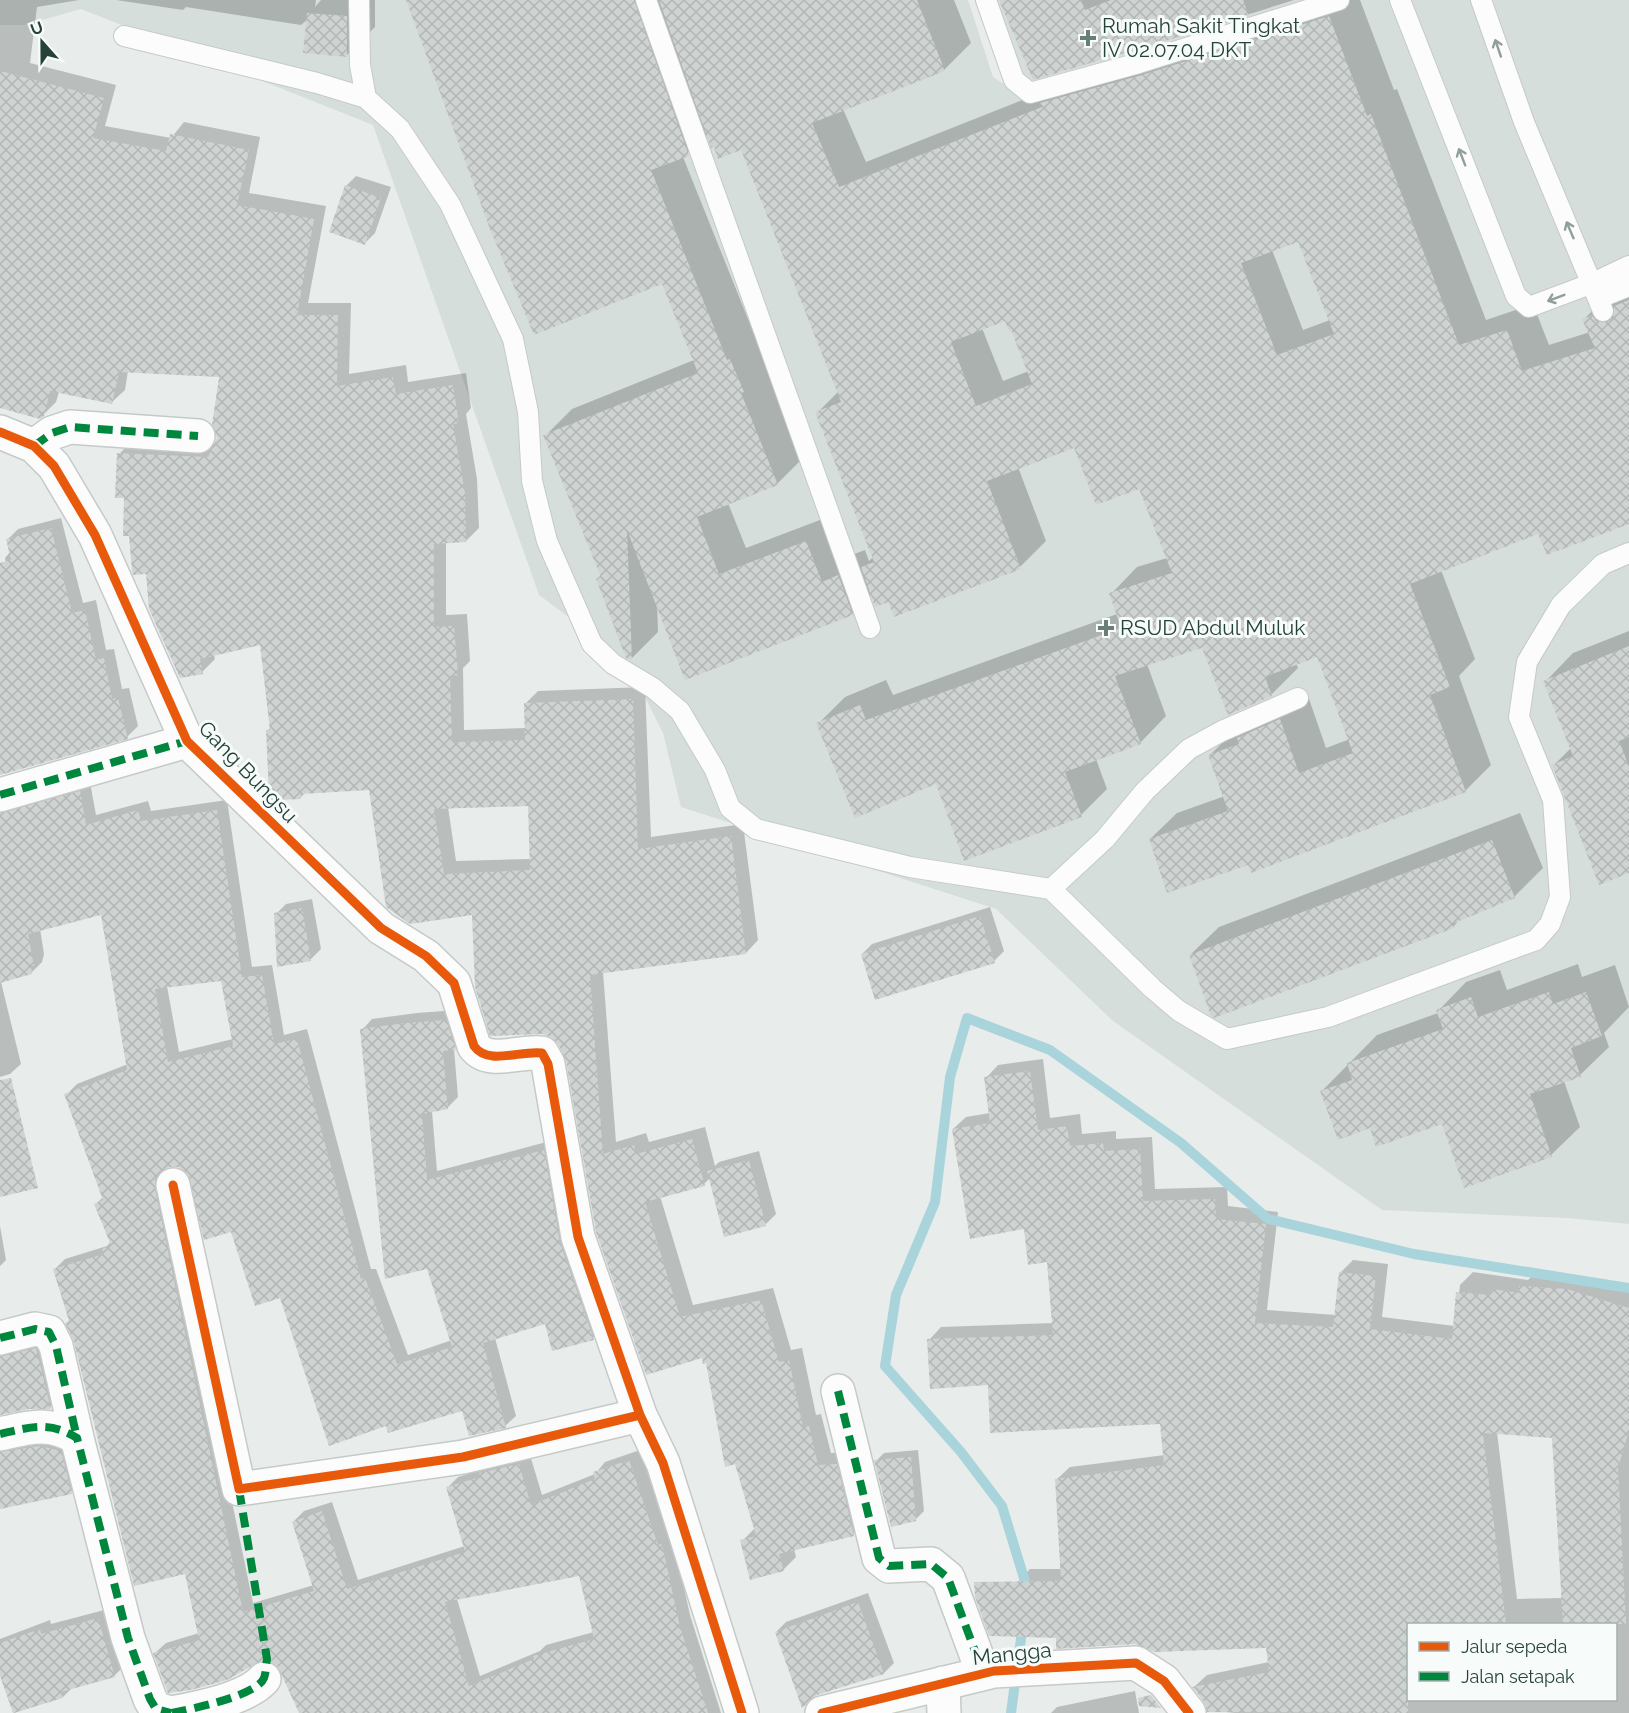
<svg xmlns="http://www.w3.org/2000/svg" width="1629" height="1713" font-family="Raleway,sans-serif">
<defs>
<pattern id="building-cross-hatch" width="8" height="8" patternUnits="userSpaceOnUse" patternTransform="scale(1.5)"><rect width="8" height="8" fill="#cfd4d2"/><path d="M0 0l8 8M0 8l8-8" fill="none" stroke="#b2b7b5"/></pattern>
</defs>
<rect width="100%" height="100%" fill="#e8edeb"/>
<path fill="#d6dedb" d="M0 0H968L993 77 1028 100 1113 59 1027 89 990 0H1629V1224L1567 1218 1382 1210 1113 1021 996 909 681 807 663 733 626 660 539 595 373 125 81 9 25 25H0Z"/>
<path fill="#0003" fill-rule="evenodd" d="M0 0H79L37 7 30 63 116 85 105 126 171 138 184 122 260 137 249 193 326 206 308 303H351L349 374 406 365 408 382 466 373 471 408 466 414 477 479 479 528 466 541 446 542V615L467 614 470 661 463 668 464 730 526 728V703L538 691 645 687 651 837 743 824 758 940 746 953 603 972 616 1142 646 1133 649 1142 705 1127 715 1166 719 1162 759 1151 776 1214 766 1224 710 1178 704 1184 660 1196 693 1305 773 1288 791 1350 802 1348 816 1415 821 1414 831 1453 849 1452 866 1522 853 1534 794 1549 796 1557 783 1570 742 1541 755 1528 707 1361 703 1356 647 1373 566 1055 474 913 371 789 306 792 301 797 267 731 271 727 261 644 214 655 215 659 202 672 147 573 125 496 119 454 132 441 215 444 218 438 221 376 128 371 125 390 112 402 59 392 56 402 43 415 0 407ZM529 805 531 859 456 861 448 807Z
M116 0H316L315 7 321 0H375V27L347 55 308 19 301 25 186 7 183 10Z
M408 0H954L971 43 944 70 843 109 866 162 1060 85 1324 0H1360L1394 90 1397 89 1486 320 1533 304 1549 345 1590 332 1584 319 1611 293 1629 294V522L1539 532 1441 570 1475 659 1459 676 1491 765 1465 791 1249 863 1150 839 1177 813 1225 796 1210 755 1236 729 1265 711 1307 693 1326 748 1350 739 1318 655 1296 663 1298 668 1271 695 1202 646 1147 664 1166 716 1140 743 1096 759 1107 789 1081 815 937 782 818 724 845 697 886 680 893 695 1117 614 1111 594 1137 567 1167 558 1139 487 1075 446 1018 467 1046 541 1020 567 889 600 872 594 852 614 657 604 658 632 632 658 597 579 601 575 545 436 572 409 694 360 663 282ZM708 135 742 148 839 391 817 413 874 556 869 561 865 550 849 556 833 515 746 548 728 503 777 484 804 457 757 333 754 334 683 157ZM1299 240 1330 320 1303 330 1272 250ZM1006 319 1012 328 1029 371 1003 381 982 328Z
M1001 0H1294L1135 50 1034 78Z
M356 176 391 187 375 233 365 243 346 186Z
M61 518 83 603 96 600 106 650 114 649 122 689 129 688 138 726 127 737 0 774V604L13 601 5 558 11 551 8 539 18 529Z
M1629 631V871L1553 766 1572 747 1545 682 1573 653Z
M90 782 96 815 148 801 151 811 227 800 252 967 272 965 284 1035 307 1029 371 1269H376L408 1355 452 1340 362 1030 372 1019 417 1013 457 1010 466 1038 454 1049 458 1097 447 1108 432 1111 437 1171 554 1140 604 1328 593 1338 546 1322 495 1338 516 1416 505 1426 463 1409 387 1424 281 1296 189 1172 179 1166 165 1167V1178L253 1603 314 1585 293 1522 304 1511 332 1502 358 1580 465 1546 447 1488 458 1477 484 1469 491 1462 530 1455 542 1495 595 1474 605 1462 640 1450 669 1535 672 1534 690 1615 721 1713H301L280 1666 271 1660 155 1653 166 1643 199 1633 187 1572 67 1323 70 1319 55 1269 65 1259 107 1246 111 1241 96 1204 103 1197 66 1095 77 1084 128 1064 102 913 40 929 44 954 42 962 31 973 1 982 21 1064 10 1074 0 1077V799ZM222 979 233 1039 179 1052 167 986ZM580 1575 594 1632 546 1645 540 1651 480 1676 457 1599Z
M1520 813 1543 868 1514 897 1461 918 1453 927 1190 955 1219 927Z
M312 899 321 949 311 959 276 914 286 904Z
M990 907 1004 951 994 961 862 954 872 944Z
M1578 964 1582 977 1615 965 1629 1007 1604 1033 1609 1047 1580 1075 1564 1081 1580 1127 1551 1155 1442 1122 1371 1126 1322 1091 1377 1035 1438 1013V1011L1466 982 1500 970 1507 990Z
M1043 1059 1050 1118 1080 1114 1082 1134 1116 1131V1139L1152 1137 1155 1189 1227 1187 1228 1206 1278 1212 1267 1310 1336 1315 1340 1273 1353 1260 1388 1264 1382 1317 1455 1326 1460 1285 1473 1272 1528 1280 1534 1274 1581 1277 1629 1292V1713H1235L1209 1710 1194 1687 1207 1675 1269 1662 1267 1647 1135 1643 1057 1637 1018 1582 1030 1569H1062L1057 1479 1070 1467 1165 1455 1162 1423 989 1383 929 1340 941 1327 1053 1323 1048 1261 953 1129 966 1117 990 1113 986 1078 998 1065ZM1497 1432 1553 1436 1563 1598 1517 1599ZM1408 1624H1616V1700H1408Z
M0 1226 6 1260 0 1266Z
M46 1339 60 1397 50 1407 18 1409 0 1415V1349Z
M0 1439 71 1441 81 1482 71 1492 0 1507Z
M918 1450 924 1511 916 1519 876 1461 884 1453Z
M868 1593 894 1663 884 1673 816 1694 776 1632 786 1622Z
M108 1609 124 1666 114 1676 72 1688 63 1697 14 1713 0 1672V1639L50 1620 51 1624Z
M1135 1691 1139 1713H1051L1057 1707Z"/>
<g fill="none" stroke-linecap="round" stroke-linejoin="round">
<path stroke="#a9d4db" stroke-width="10" d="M1027 1594V1588L1002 1506 961 1452 885 1366 896 1295 935 1202 950 1077 967 1018 1050 1050 1181 1143 1268 1219 1414 1254 1629 1288
M1011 1713 1023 1624"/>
</g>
<path fill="url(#building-cross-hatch)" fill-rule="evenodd" d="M406 0H634L689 156 651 170 727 360 730 359 744 392 741 393 778 485 697 517 719 574 806 541 822 582 838 575 853 615 685 680 627 530 632 660 626 658 596 579 601 577 543 435 698 373 662 284 534 335 490 229Z
M659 0H917L945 71 812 123 839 187 1042 107 1040 103 1142 75 1329 16 1367 116 1371 114 1459 345 1507 330 1522 371 1595 348 1582 319 1592 315 1596 321 1607 322 1613 318 1614 306 1629 300V524L1547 555 1538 534 1410 584 1450 687 1430 695 1466 792 1251 873 1248 865 1167 893 1149 839 1228 811 1208 755 1239 744 1237 738 1280 719 1299 773 1353 753 1317 657 1265 677 1272 696 1228 715 1202 648 1115 676 1141 744 1065 772 1082 817 964 861 936 784 855 818 816 723 860 705 866 720 1121 628 1109 593 1172 573 1139 489 1096 505 1074 448 987 481 1021 569 894 617 888 602 875 607 861 567 874 562 815 412 841 402 741 150 718 159 714 147 711 148ZM1298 242 1334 334 1277 355 1241 263ZM1005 321 1009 331 1011 330 1032 384 976 406 951 342Z
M999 0H1081L1085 10 1111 0H1243L1249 16 1033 80Z
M307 13 347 16V57L303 53Z
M0 71 104 98 93 138 166 151 170 134 249 150 237 205 314 219 297 315H338L337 386 393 377 396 394 453 385 459 423 453 424 465 493 466 542 434 544V627L454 626 458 675 450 676 452 742 525 740 524 703 633 699 638 849 731 836 746 954 590 975 603 1154 634 1145 636 1154 692 1139 705 1186 645 1202 680 1317 761 1300 779 1362 789 1360 803 1427 809 1426 818 1465 837 1464 854 1536 779 1554 784 1571 750 1580 740 1540 756 1536 735 1464 725 1467 706 1363 703 1364 702 1358 646 1375 596 1232 566 1061 558 1044 551 1037 543 1034 490 1036 475 987 472 915 410 924 386 907 369 790 301 794V799L276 800 269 794 266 730H270L260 645 200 659 203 674 180 678 149 609 146 574 133 575 132 571 129 536H123L124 498H115L117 453 208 457 217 438 212 425 219 377 119 372 112 404 50 391 44 416 40 419 0 408ZM528 806 530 870 444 874 434 809Z
M345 185 381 198 365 245 329 232Z
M51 528 72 613 85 610 96 660 104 658 112 699 118 698 128 739 0 775V563L11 560 6 539Z
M1629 646V737L1619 741 1629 766V873L1599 885 1552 765 1573 756 1543 681Z
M80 791 86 825 138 810 141 821 217 810 242 977 262 975 274 1044 297 1039 361 1279 365 1278 397 1364 452 1347 427 1269 385 1279 360 1029 405 1023 446 1020 456 1050 443 1051 448 1109 422 1114 427 1180 544 1150 560 1243 594 1340 552 1351 545 1324 483 1343 506 1428 469 1436 462 1411 388 1433 386 1426 329 1446 280 1298 255 1306 231 1232 204 1240 187 1173 178 1167H170L161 1171 155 1179V1189L243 1612 314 1591 292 1522 322 1511 347 1589 465 1552 446 1487 480 1477 479 1473 519 1464 531 1505 595 1479 593 1472 629 1460 658 1545 662 1544 680 1627 708 1713H299L278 1667 271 1662 261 1661 227 1680 191 1690 168 1693 153 1653 199 1640 185 1574 134 1586 74 1342 65 1323 69 1321 53 1269 104 1254 102 1249 111 1245 94 1204 103 1200 64 1094 127 1070 101 915 28 934 34 966H31L32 974 0 983V813ZM221 981 233 1046 168 1062 155 989ZM579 1576 594 1639 533 1656 534 1659 469 1686 445 1602Z
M1492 840 1515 898 1452 924 1454 928 1214 1018 1211 1016 1189 955Z
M302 908 311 961 277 967 274 913Z
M980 916 995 963 875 1000 861 954Z
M1549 992 1553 1004 1586 992 1602 1036 1571 1048 1581 1077 1530 1094 1552 1157 1464 1188 1442 1124 1376 1147 1370 1128 1338 1140 1320 1091 1352 1080 1347 1063 1443 1029 1436 1010 1471 997 1478 1017Z
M1030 1071 1038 1130 1067 1126 1070 1146 1103 1143 1104 1151 1140 1149 1143 1201 1215 1199 1216 1219 1266 1224 1255 1323 1333 1327 1339 1272 1376 1276 1370 1329 1452 1339 1456 1292 1491 1295 1492 1289 1519 1293V1286L1567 1289 1629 1308V1430L1618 1468 1626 1624H1563L1552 1438 1483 1433 1506 1624H1408V1713L1207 1712 1204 1701 1192 1687 1269 1672 1266 1648 1154 1652 1135 1644 1056 1649V1638L989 1636 975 1597 974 1582 1061 1581 1055 1479 1164 1465 1160 1424 990 1433 988 1385 930 1389 927 1339 1053 1335 1047 1262 1028 1265 1024 1229 970 1239 952 1129 990 1123 984 1077Z
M11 1078 38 1188 0 1197V1080Z
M749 1160 766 1226 724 1237 707 1171Z
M36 1348 51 1409H29L0 1415V1357Z
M40 1446 61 1451 72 1494 0 1509V1452Z
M911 1457 916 1521 891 1527 874 1460Z
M858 1602 884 1674 817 1695 802 1708 775 1632Z
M98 1618 115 1677 61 1692 63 1698 13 1713 0 1676V1643L40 1629 41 1634Z
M1151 1695 1161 1708 1139 1706 1138 1698Z"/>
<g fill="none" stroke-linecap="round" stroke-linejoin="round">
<defs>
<path id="lane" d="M359 0 360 65 366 98 400 129 450 204 513 339 528 412 532 481 547 541 592 644 613 664 653 688 680 711 715 770 730 808 756 829 910 867 1051 889 1152 988 1179 1011 1227 1039 1328 1017 1536 940 1550 924 1560 897 1553 800 1519 717 1527 662 1561 605 1603 564 1629 553
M646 0 870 628
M986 0 1014 80 1030 93 1139 63 1339 0
M1400 0 1516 296 1529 307 1593 283 1629 266
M1481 0 1524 122 1603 311
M124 36 317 83 366 98
M1599 298 1629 286
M1051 889 1105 839 1145 791 1189 749 1222 731 1298 698"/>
<path id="street" d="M0 432 34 446 54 466 95 535 187 741 381 928 426 956 454 983 474 1046C488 1066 521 1050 542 1053L548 1064 578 1237 640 1415
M34 446 52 433 70 427 198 436
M0 795 187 741
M173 1185 239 1489 463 1457 640 1415 663 1463 742 1713
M0 1338 35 1329 49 1332 56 1346 77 1438
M838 1391 879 1558 889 1566 931 1564 948 1578 983 1673
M0 1434C30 1427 50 1421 77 1438L128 1638 150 1699 156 1709 171 1713
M943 1683 944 1713
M172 1713C198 1708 246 1699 264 1679
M822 1713 994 1671 1136 1663 1164 1681 1189 1713"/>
</defs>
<use href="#lane" stroke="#c5cac8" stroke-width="22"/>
<use href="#street" stroke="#c5cac8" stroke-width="36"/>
<use href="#lane" stroke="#fcfcfc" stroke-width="20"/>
<use href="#street" stroke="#fcfcfc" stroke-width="33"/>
<path stroke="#00873e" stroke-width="8" stroke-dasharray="15 8" stroke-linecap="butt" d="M34 446 52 433 70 427 198 436
M0 795 187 741 185 736
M0 1338 35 1329 49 1332 56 1346 77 1438
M838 1391 879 1558 889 1566 931 1564 948 1578 983 1673
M0 1434C30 1427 50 1421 77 1438L128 1638 150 1699 156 1709 171 1713
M172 1713C190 1709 257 1696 264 1678 266 1673 266 1664 267 1659L239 1489"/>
<defs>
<path id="cycleway" d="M0 432 34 446 54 466 95 535 187 741 381 928 426 956 454 983 474 1046C488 1066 521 1050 542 1053L548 1064 578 1237 640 1415
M173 1185 239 1489 463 1457 640 1415 663 1463 742 1713
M822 1713 994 1671 1136 1663 1164 1681 1189 1713"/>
</defs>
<use href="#cycleway" stroke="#f7fbf9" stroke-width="13"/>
<use href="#cycleway" stroke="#e8590c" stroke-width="9"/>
</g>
<defs><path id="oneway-shaft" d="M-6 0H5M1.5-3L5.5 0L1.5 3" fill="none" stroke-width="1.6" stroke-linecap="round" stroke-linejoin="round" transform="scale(1.5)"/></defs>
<g stroke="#909f9b">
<use href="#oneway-shaft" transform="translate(1498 48) rotate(-109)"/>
<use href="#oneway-shaft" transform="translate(1462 157) rotate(-111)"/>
<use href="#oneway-shaft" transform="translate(1570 230) rotate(-113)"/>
<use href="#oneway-shaft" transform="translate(1556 298) rotate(159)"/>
</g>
<g fill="#697e78" stroke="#f7fbf9" stroke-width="2">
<path d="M1085 29h6v6h6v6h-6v6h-6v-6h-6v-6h6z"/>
<path d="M1103 619h6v6h6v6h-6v6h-6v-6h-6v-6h6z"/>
</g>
<g text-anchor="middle" stroke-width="6" stroke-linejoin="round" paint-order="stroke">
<g font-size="21" fill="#24423a" stroke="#f7fbf9" text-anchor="start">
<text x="1102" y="33">Rumah Sakit Tingkat<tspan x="1102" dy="24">IV 02.07.04 DKT</tspan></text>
<text x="1120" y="635">RSUD Abdul Muluk</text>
</g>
<g font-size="21" fill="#24423a" stroke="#f7fbf9">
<text transform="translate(248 772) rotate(46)" y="7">Gang Bungsu</text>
<text transform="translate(1012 1654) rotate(-6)" y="7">Mangga</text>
</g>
</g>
<rect x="1407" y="1623" width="210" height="78" fill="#f7fbf9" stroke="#a3b1ad" stroke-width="1.5"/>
<rect x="1419" y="1642" width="30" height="9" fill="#e8590c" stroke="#a3b1ad" stroke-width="1.5"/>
<text x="1461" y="1653" font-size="18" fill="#24423a">Jalur sepeda</text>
<rect x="1419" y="1672" width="30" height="9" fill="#00873e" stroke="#a3b1ad" stroke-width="1.5"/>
<text x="1461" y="1683" font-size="18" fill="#24423a">Jalan setapak</text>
<g transform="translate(42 42) rotate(339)" stroke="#f7fbf9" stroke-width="4.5" paint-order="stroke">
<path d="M0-4.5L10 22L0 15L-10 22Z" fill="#24423a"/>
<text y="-9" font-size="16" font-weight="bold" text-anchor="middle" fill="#24423a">U</text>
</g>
</svg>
